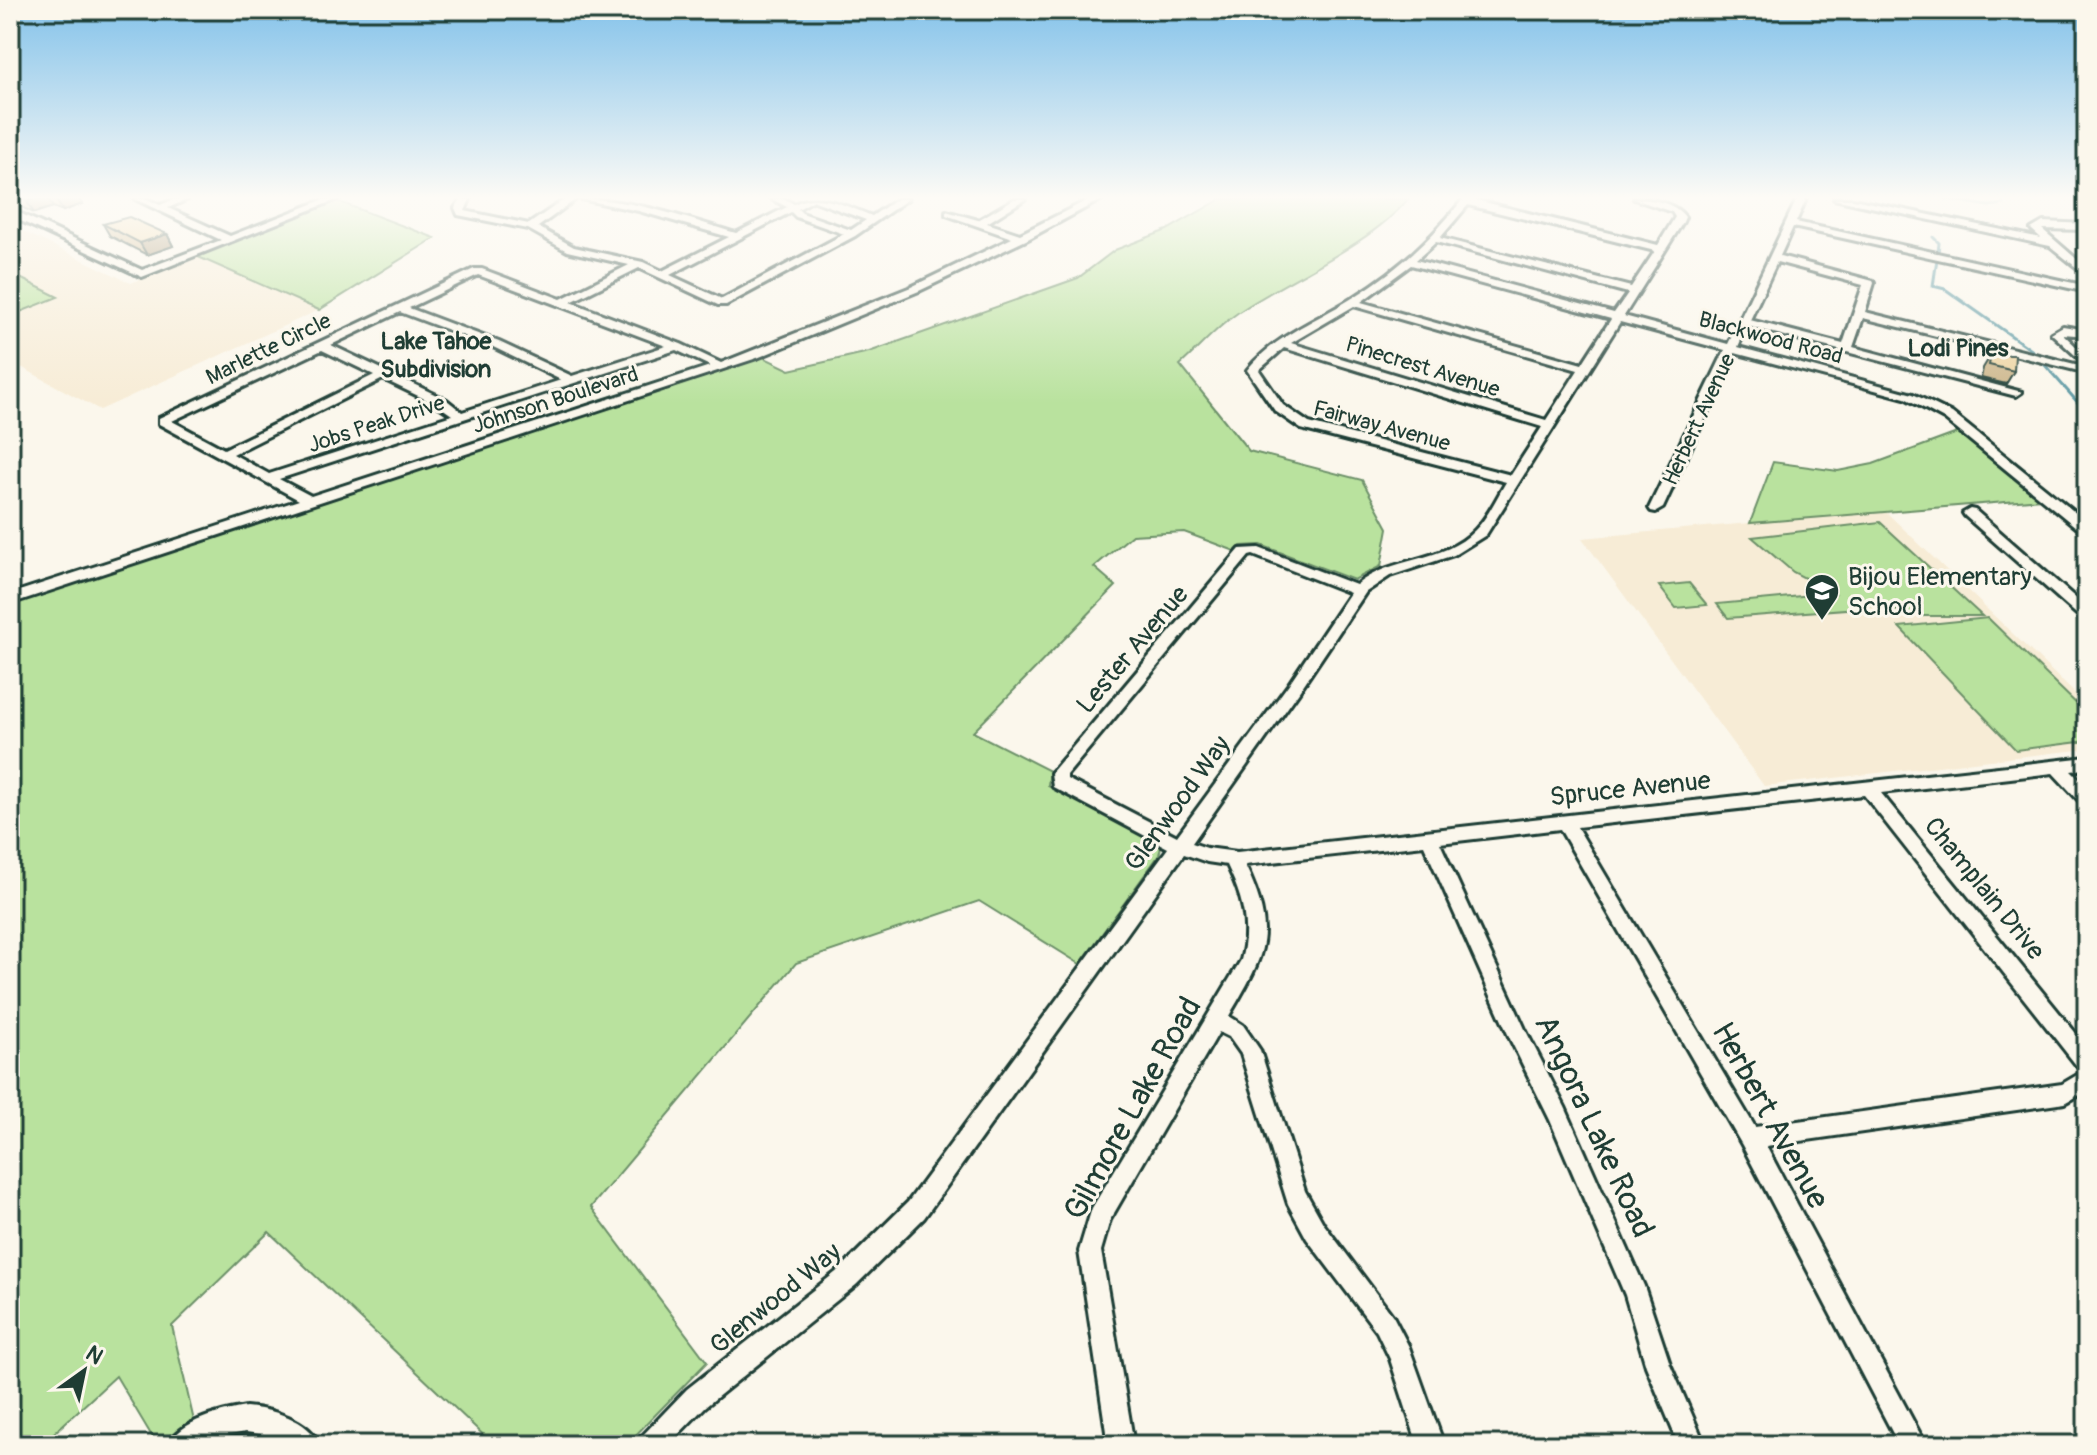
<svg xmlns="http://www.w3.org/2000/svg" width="2097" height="1455" font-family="Pangolin,sans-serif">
<rect width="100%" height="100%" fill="#fbf7ec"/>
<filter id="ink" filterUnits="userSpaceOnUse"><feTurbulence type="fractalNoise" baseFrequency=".0125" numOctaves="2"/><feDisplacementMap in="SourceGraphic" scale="16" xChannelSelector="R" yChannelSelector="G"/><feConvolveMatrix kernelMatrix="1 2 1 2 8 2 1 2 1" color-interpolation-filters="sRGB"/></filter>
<g filter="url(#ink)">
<path fill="#f7ecd6" d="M10 225 131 283 196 256 319 310 100 410 10 361Z
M1885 511 2087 705V749L1764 786 1582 538Z"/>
<path fill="#b9e29e" stroke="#6c9069" stroke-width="2" d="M1221 199H1408C1371 244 1294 276 1245 308 1221 323 1201 346 1180 365L1249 451 1362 480 1388 528 1381 566 1354 580 1261 545 1241 546 1235 551 1184 532 1132 535 1094 567 1116 586 973 732 1050 771 1048 785 1154 840 1161 846 1159 855 1080 964 979 901 796 963 591 1207 707 1362 626 1445H494L269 1232 172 1326 194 1421 156 1443 116 1376 41 1445H10V603L256 520 761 356 790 370 869 352 1078 278 1115 250 1167 230Z
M337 201 435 238 319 310 196 256Z
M10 273 58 297 10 316Z
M1960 432 2042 499 1750 523 1773 462 1838 471 1873 464Z
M1880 522 1982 616H1921L1855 601 1858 608 1728 618 1717 604 1834 593 1793 572 1752 537Z
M1689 583 1707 605 1676 608 1659 586Z
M1988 618 2087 714V741L2016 750 1899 627Z"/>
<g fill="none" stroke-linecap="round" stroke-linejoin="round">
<path stroke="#619aa4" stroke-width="3" d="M1946 199 1989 206 2004 204
M1933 237 1939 243 1938 253
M1937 259 1933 286 1945 289 2037 354
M2044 364 2087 413"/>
<defs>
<path id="minor" d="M135 199H147L160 205 175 199H188L168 208 230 236 325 199H338L142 277 10 216V209L13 210 142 270 221 240Z
M461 199H470L465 211 529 224 565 199H576L538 227 574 247 643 262 662 271 729 237 639 211 581 199C634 199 685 218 736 233L787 207 772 199H785L794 204C819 191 848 207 872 216L897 199H908L855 236 726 305H718L639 268 571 302 681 344 721 363 911 287 1012 238 946 215V211L978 220 1014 199H1025L987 223 1020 234 1090 199H1102L1026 240 919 291 757 358 10 604V594L299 500 159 424V418L474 269H482L561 299 629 265 567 251 528 229 458 215 455 208ZM814 200 815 201 866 220 851 230 802 213 798 209ZM791 212 796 217 844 234 722 299 670 275ZM478 275 666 346 572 376 499 342 409 308ZM400 312 491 346 561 380 462 412 447 400 331 345ZM322 350 374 375 224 449 172 421ZM676 350 710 366 311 496 279 479ZM383 379 439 406 452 415 269 474 233 454Z
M1463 199H1472L1658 245 1675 217 1672 212 1634 199C1652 199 1674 202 1685 217L1683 222 1624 316 1728 344 1797 199H1806L1796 222 2087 286V292L1793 227 1780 256 1873 281 1874 283 1865 312 2087 367V373L1863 318 1853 347 2022 392 2016 396 1747 326 1738 347 1913 394 1952 413 2087 522V533L2082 532 1944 419 1905 398 1735 353 1663 508 1656 512 1651 511 1649 508 1725 350 1620 322 1486 535 1454 555 1390 576 1366 592 1298 693 1192 843 1207 848 1237 852 2087 757V769L2071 771 2087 787V805L2081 803 2053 773 1881 793 2087 1047V1091L2065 1103 1766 1146 1926 1445H1899L1742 1145 1560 829 1440 843 1525 1029 1565 1107 1644 1286 1670 1364 1705 1445H1679L1646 1366 1625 1295 1550 1120 1511 1041 1424 845 1245 865C1278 935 1265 954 1229 1016L1243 1025 1260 1050 1305 1191 1323 1223 1393 1316 1409 1347 1444 1445H1418L1390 1359 1377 1332 1307 1239 1288 1204 1241 1054 1229 1037 1219 1032 1110 1220 1101 1251 1134 1445H1108L1079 1251 1092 1208 1241 960C1251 925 1242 896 1227 865L1207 862 1184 854 924 1218 856 1285 705 1407 668 1445H638L642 1436 687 1389 840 1269 908 1202 1168 848 1053 787 1051 773 1240 549 1259 548 1356 585C1391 556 1444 563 1475 530 1488 517 1497 497 1506 482L1301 429 1275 411 1247 370C1274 336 1318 320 1354 297 1396 271 1432 239 1463 199ZM1468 205 1655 251 1631 287 1440 238ZM1436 242 1628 293 1614 313 1416 260ZM1777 262 1863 285 1843 344 1750 320ZM1411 265 1611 319 1582 364 1361 302ZM1354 306 1578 370 1546 420 1291 343ZM1284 348 1542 427 1511 475 1309 423 1283 405 1259 370ZM1253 555 1350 593 1288 685 1177 836 1067 779V775L1249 556ZM1864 795 2080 1070 2084 1071 2062 1084 1755 1127 1577 827Z
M1834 199H1853L2041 238 2031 229 2043 222 2087 224V230L2042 229 2087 268V276L2050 246Z
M2063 326 2087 330V336L2063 334 2087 357V366L2051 333Z
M1970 509 1975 510 2087 608V621L2082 619 1965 516 1963 513Z
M246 1407C271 1409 309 1419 320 1445H287L272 1436 246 1432 230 1435 205 1445H169C179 1421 222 1411 246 1407Z"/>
</defs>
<use href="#minor" stroke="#1f3d34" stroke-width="6"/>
<use href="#minor" fill="#fbf7ec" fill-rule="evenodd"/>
</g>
<path fill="#ccb68b" stroke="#1f3d34" stroke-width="2" d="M12 199H79L82 204 63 211 53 207 34 213 15 204Z
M103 224 167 234 173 246 147 255 110 236Z
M1991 355 2014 371 2006 384 1981 378 1983 368Z"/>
<path fill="#a69471" stroke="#1f3d34" stroke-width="2" d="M35 199H48L53 207 34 213 27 202Z
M79 199 82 204 63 211 56 200Z
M167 234 173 246 147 255 140 243Z"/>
<path fill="#edd4a2" stroke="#1f3d34" stroke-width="2" d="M129 217 167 234 140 243 103 224Z
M1991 355H2015L2014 371 1989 365Z"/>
</g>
<linearGradient id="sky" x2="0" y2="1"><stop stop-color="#83c2ea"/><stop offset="0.49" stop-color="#fdfbf6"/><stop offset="1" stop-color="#fdfbf6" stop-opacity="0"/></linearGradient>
<rect width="2097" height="403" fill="url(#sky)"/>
<defs>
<symbol id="school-pin" viewBox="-11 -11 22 30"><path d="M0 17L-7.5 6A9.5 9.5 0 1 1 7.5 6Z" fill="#1f3d34" stroke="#fbf7ec"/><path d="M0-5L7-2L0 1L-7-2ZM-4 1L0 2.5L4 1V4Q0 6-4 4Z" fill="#fff"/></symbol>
</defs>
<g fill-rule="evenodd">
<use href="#school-pin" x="1802" y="571" width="40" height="54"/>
</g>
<g text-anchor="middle" stroke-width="6" stroke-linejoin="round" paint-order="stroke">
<g font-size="22" fill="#1f3d34" stroke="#fbf7ec">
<text transform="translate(1771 337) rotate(15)" y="8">Blackwood Road</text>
<text transform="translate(268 348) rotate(-26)" y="8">Marlette Circle</text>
<text transform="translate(1423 366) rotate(17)" y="8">Pinecrest Avenue</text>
<text transform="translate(555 399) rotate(-18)" y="8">Johnson Boulevard</text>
<text transform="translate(1698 419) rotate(-65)" y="8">Herbert Avenue</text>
<text transform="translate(376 423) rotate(-18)" y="8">Jobs Peak Drive</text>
<text transform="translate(1382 425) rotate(15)" y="8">Fairway Avenue</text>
</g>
<g font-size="24" font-weight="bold" fill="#1f3d34" stroke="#fbf7ec">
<text x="436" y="349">Lake Tahoe<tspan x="436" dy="28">Subdivision</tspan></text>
<text x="1958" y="356">Lodi Pines</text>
</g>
<g font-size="26" fill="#1f3d34" stroke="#fbf7ec" text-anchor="start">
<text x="1848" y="585">Bijou Elementary<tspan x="1848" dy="30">School</tspan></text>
</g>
<g font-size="26" fill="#1f3d34" stroke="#fbf7ec">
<text transform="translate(1132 649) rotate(-50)" y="9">Lester Avenue</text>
<text transform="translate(1630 788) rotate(-6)" y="9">Spruce Avenue</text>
<text transform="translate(1177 803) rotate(-54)" y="9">Glenwood Way</text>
<text transform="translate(1985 888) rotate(51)" y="9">Champlain Drive</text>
<text transform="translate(775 1298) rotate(-39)" y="9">Glenwood Way</text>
</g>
<g font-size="32" fill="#1f3d34" stroke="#fbf7ec">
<text transform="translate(1132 1108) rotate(-61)" y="11">Gilmore Lake Road</text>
<text transform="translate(1771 1115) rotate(61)" y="11">Herbert Avenue</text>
<text transform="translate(1595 1126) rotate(65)" y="11">Angora Lake Road</text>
</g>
</g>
<rect width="2097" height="1455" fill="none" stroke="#fbf7ec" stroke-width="40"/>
<rect x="20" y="20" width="2057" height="1415" fill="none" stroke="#1f3d34" stroke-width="3" filter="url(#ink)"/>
<g transform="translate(84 1371) rotate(33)" stroke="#fbf7ec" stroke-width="6" paint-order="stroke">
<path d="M0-6L14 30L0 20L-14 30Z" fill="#1f3d34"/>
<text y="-12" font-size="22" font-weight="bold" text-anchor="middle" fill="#1f3d34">N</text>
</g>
</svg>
